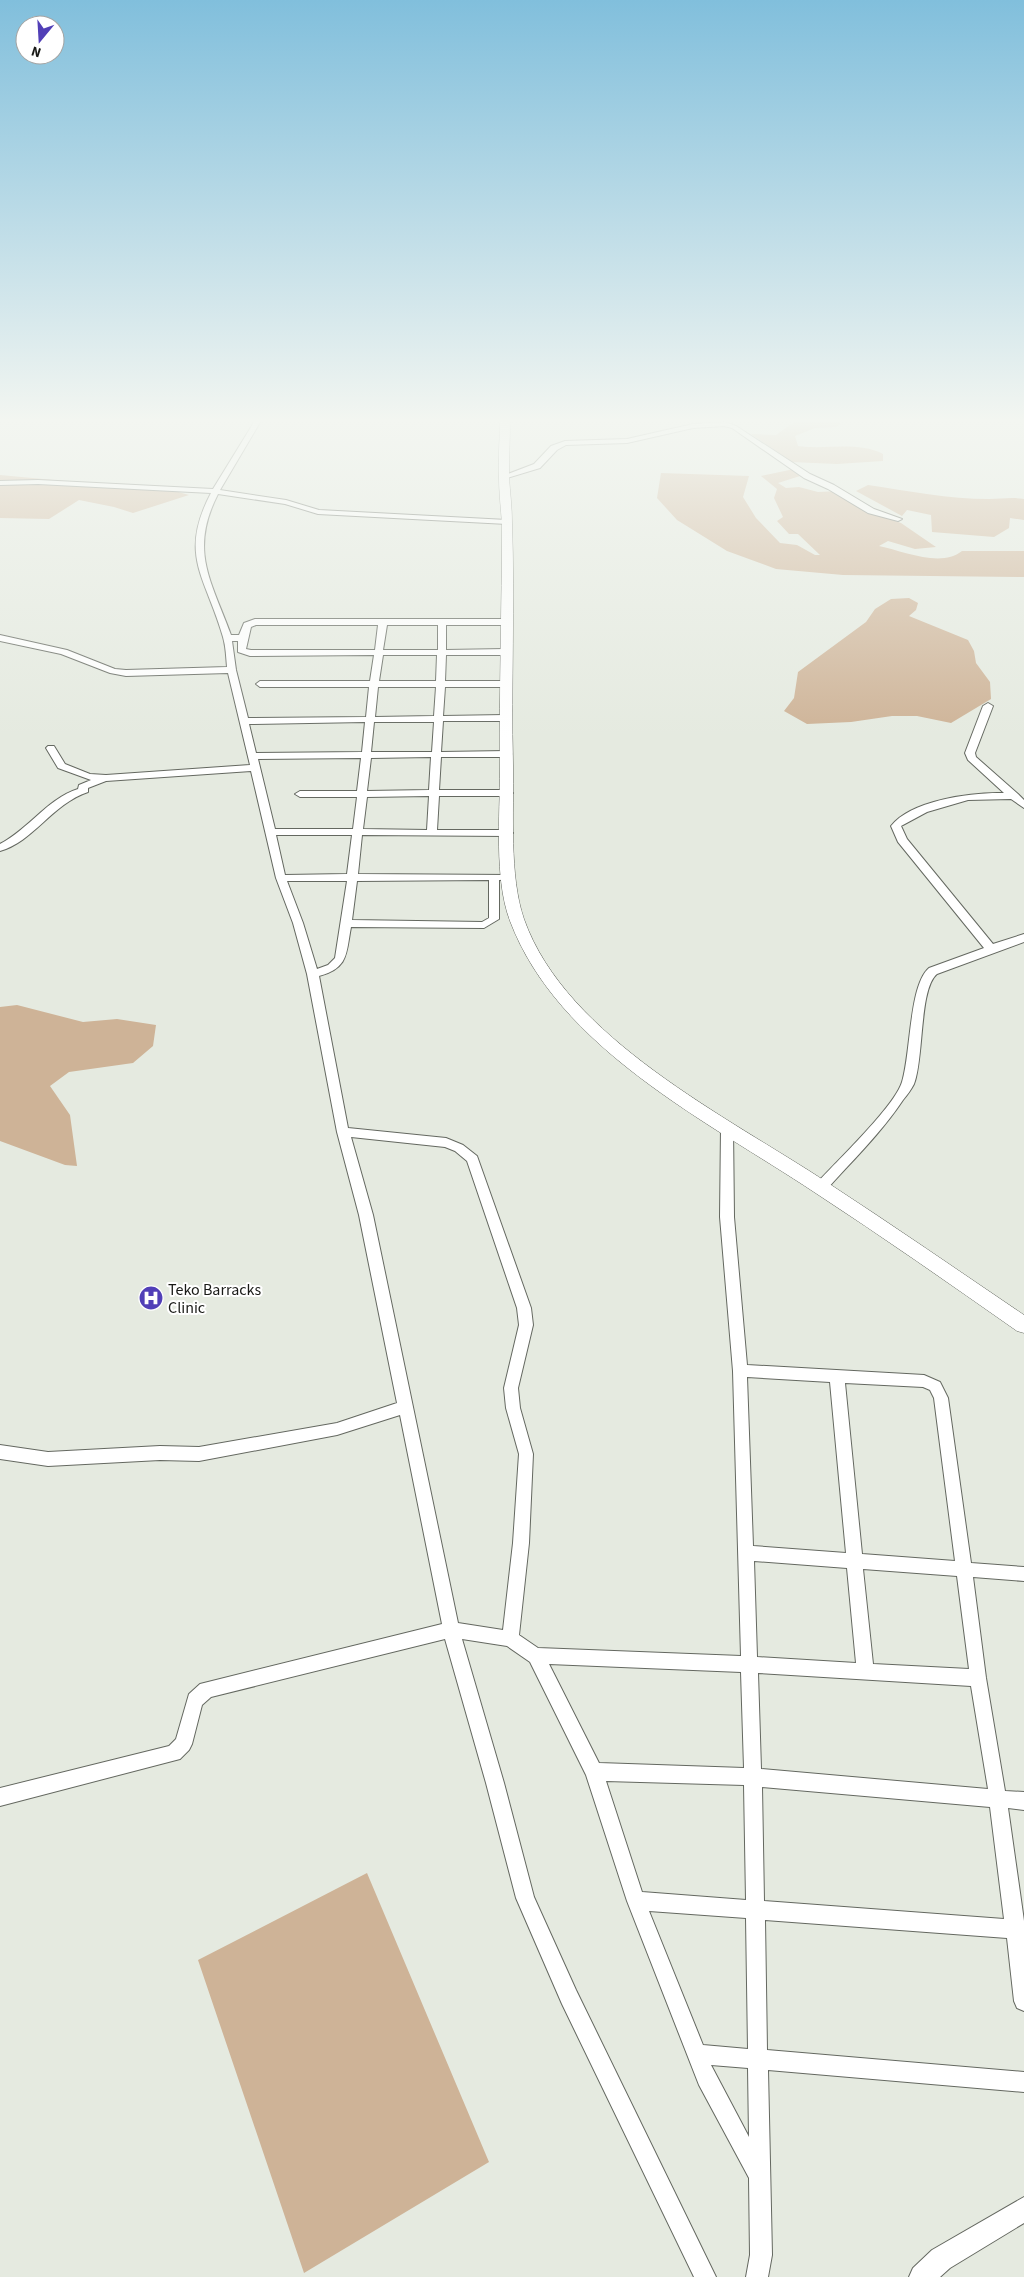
<svg xmlns="http://www.w3.org/2000/svg" width="1024" height="2277" font-family="'Source Sans 3',sans-serif">
<rect width="100%" height="100%" fill="#e5eae0"/>
<path fill="#ceb397" d="M790 419H838L841 424 836 427 815 428 795 436 798 446C825 450 858 441 883 454V461L837 464 791 462 751 434 776 435 794 422Z
M794 469 800 476 778 483 786 488 799 487 818 492 839 491 861 509 901 523 936 547 915 549 888 541 879 546C903 551 941 568 962 551H1024V577L843 575 776 569 727 551 677 520 657 498 661 473 749 476 743 497 756 518 780 543 797 545 815 555H820L798 534H789L777 521 783 517 774 498 777 489 761 476Z
M0 475 118 486 164 488 189 495 133 513 114 507 79 500 49 519 0 518Z
M868 485C908 491 949 499 989 499 1001 499 1012 497 1024 499V520L1010 518 1009 528 994 537 932 532 931 515 907 510 902 516 856 491Z
M909 598 918 603 916 610 909 616 968 640 974 651 976 663 990 682 991 699 951 723 917 716H892L851 722 807 724 784 711 794 698 798 672 866 622 875 609 891 599Z
M17 1005 83 1022 117 1019 156 1025 153 1046 133 1063 69 1072 50 1086 70 1115 77 1166 65 1165 0 1141V1007Z
M367 1873 489 2162 304 2273 198 1960Z"/>
<g fill="none" stroke-linecap="round" stroke-linejoin="round">
<defs>
<path id="minor" d="M256 419H262L220 490 286 500 319 510 507 520 511 522 507 524 318 514 285 504 218 494C189 551 211 580 231 635H239L244 623 255 619H505L509 622 505 625H446V650L505 649 509 652 505 655H446L445 681H505L509 684 505 687H445L443 716 505 715 510 718 505 721H443L441 752 507 751 512 754 507 757H441L439 790H508L513 793 508 796H439L437 830H508L513 833 508 836 362 835 358 874 512 875V879L499 880V919L484 928 351 927C346 953 349 968 319 976L348 1128 446 1138 463 1145 477 1156 531 1308 533 1325 518 1388 520 1408 533 1454 529 1543 519 1635 538 1648 741 1656 733 1371 720 1217 721 1128 727 1123 733 1128 734 1217 747 1365 924 1375 940 1382 948 1398 971 1563 1024 1567V1581L973 1577 986 1678 1005 1791 1024 1792V1810L1008 1808 1024 1921V2011L1017 2008 1014 2001 1007 1938 765 1920 767 2050 1024 2072V2092L768 2070 772 2255 768 2277H746L750 2255 749 2178 699 2085 627 1901 586 1775 530 1662 507 1646 462 1639 504 1783 534 1897 576 1990 716 2277H694L562 2004 516 1898 486 1783 445 1639 211 1697 202 1705 192 1744 189 1750 180 1759 0 1806V1788L169 1746 176 1739 189 1694 200 1684 442 1624 400 1415 337 1435 199 1461 160 1460 48 1466 0 1459V1445L48 1452 160 1446 199 1447 337 1423 397 1403 359 1215 337 1132 307 974 293 923 276 878 251 771 106 781 88 788V792C52 804 33 842 0 851V844C29 829 47 799 78 789L79 785 91 780 58 768 46 748 48 746H54L65 764 90 774 106 775 250 765 228 673 126 676 110 673 61 654 0 641V635L67 650 115 669 126 670 227 667C226 657 226 647 223 637 206 577 178 556 211 493L38 484 0 485V481L38 480 213 489ZM256 625H378L375 650H251L246 649 251 627ZM387 625H438V650H383ZM232 641H238V652L250 656 374 655 370 681H260L256 684 260 687H369L366 717 248 718 236 670ZM383 655H437L436 681H379ZM378 687H436L434 716 375 717ZM365 722 362 752 256 753 249 724ZM374 722H434L432 752H371ZM431 757 429 790 367 791 371 758ZM361 758 357 791H300L295 794 300 797H357L353 829H275L258 759ZM429 796 427 830 363 829 367 797ZM276 835H352L347 874 285 875ZM489 880V918L482 922 352 920 357 881ZM287 881H347L335 958 328 965 317 969 303 923ZM351 1137 445 1147 455 1151 467 1161 517 1308 519 1325 504 1388 506 1408 519 1454 513 1543 503 1630 458 1623 373 1215ZM747 1377 830 1382 846 1553 753 1546ZM845 1383 923 1387 930 1390 934 1398 955 1561 862 1554ZM754 1561 847 1568 856 1663 757 1657ZM863 1569 957 1576 969 1669 873 1664ZM549 1664 741 1672 744 1768 599 1763ZM758 1673 971 1686 988 1789 761 1769ZM606 1781 744 1785 746 1900 642 1892ZM762 1787 990 1807 1004 1919 764 1901ZM649 1911 746 1918 748 2049 703 2045ZM711 2065 748 2068 749 2137Z
M725 422 736 426 810 474 834 485 874 509 902 519 898 521 868 513 828 489 804 478 732 428 724 426 693 428 627 443 566 445 557 450 540 468 504 479 500 477 534 464 551 446 565 441 627 439 693 424Z
M988 703 993 706 975 753 976 757 1018 794 1024 800V808L1011 799 968 800 927 812 901 826 907 839 993 944 1024 934V942L937 974C919 988 924 1059 914 1084 911 1090 907 1095 903 1100 881 1133 852 1161 826 1190H816L815 1187 816 1184C836 1162 895 1106 902 1082 911 1053 909 985 929 968L984 948 898 842 891 826C911 800 973 792 1004 793L968 760 965 753 983 706Z"/>
<path id="tertiary" d="M1024 2197V2223L950 2268 940 2277H909L913 2268 932 2250Z"/>
<path id="secondary" d="M500 419H510C510 438 509 457 509 477 510 492 512 507 512 523 515 603 511 684 513 765 514 812 509 876 524 919 566 1038 728 1117 828 1183 894 1226 959 1271 1024 1315V1333L1017 1331C950 1284 883 1237 814 1192 707 1121 558 1048 510 921 494 879 500 815 500 770 499 688 502 606 502 524 501 509 499 493 499 477 498 458 500 438 500 419Z"/>
</defs>
<use href="#minor" stroke="#646860" stroke-width="2"/>
<use href="#tertiary" stroke="#646860" stroke-width="2"/>
<use href="#secondary" stroke="#646860" stroke-width="1"/>
<use href="#minor" fill="#fff" fill-rule="evenodd"/>
<use href="#tertiary" fill="#fff" fill-rule="evenodd"/>
<use href="#secondary" fill="#fff" fill-rule="evenodd"/>
</g>
<linearGradient id="sky" x2="0" y2="1"><stop stop-color="#81bfdc"/><stop offset="0.57" stop-color="#f3f6f1"/><stop offset="1" stop-color="#f3f6f1" stop-opacity="0"/></linearGradient>
<rect width="1024" height="738" fill="url(#sky)"/>
<defs>
<symbol id="hospital-disc" viewBox="-11 -11 22 22"><circle r="9.5" fill="#513fb7" stroke="#fff"/><path d="M-5-5h3v3.5h4V-5h3V5h-3V1.5h-4V5h-3Z" fill="#fff"/></symbol>
</defs>
<g fill-rule="evenodd">
<use href="#hospital-disc" x="137" y="1284" width="28" height="28"/>
</g>
<g text-anchor="middle" stroke-width="4" stroke-linejoin="round" paint-order="stroke">
<g font-size="16" fill="#191a17" stroke="#fff" text-anchor="start">
<text x="168" y="1295">Teko Barracks<tspan x="168" dy="18">Clinic</tspan></text>
</g>
</g>
<g transform="translate(40 40) rotate(198)"><circle r="24" fill="#ffffff" stroke="#a3a3a2"/>
<path d="M0-4L9 19L0 12L-9 19Z" fill="#513fb7"/>
<text y="-8" font-size="14" font-weight="bold" text-anchor="middle" fill="#191a17">N</text>
</g>
</svg>
